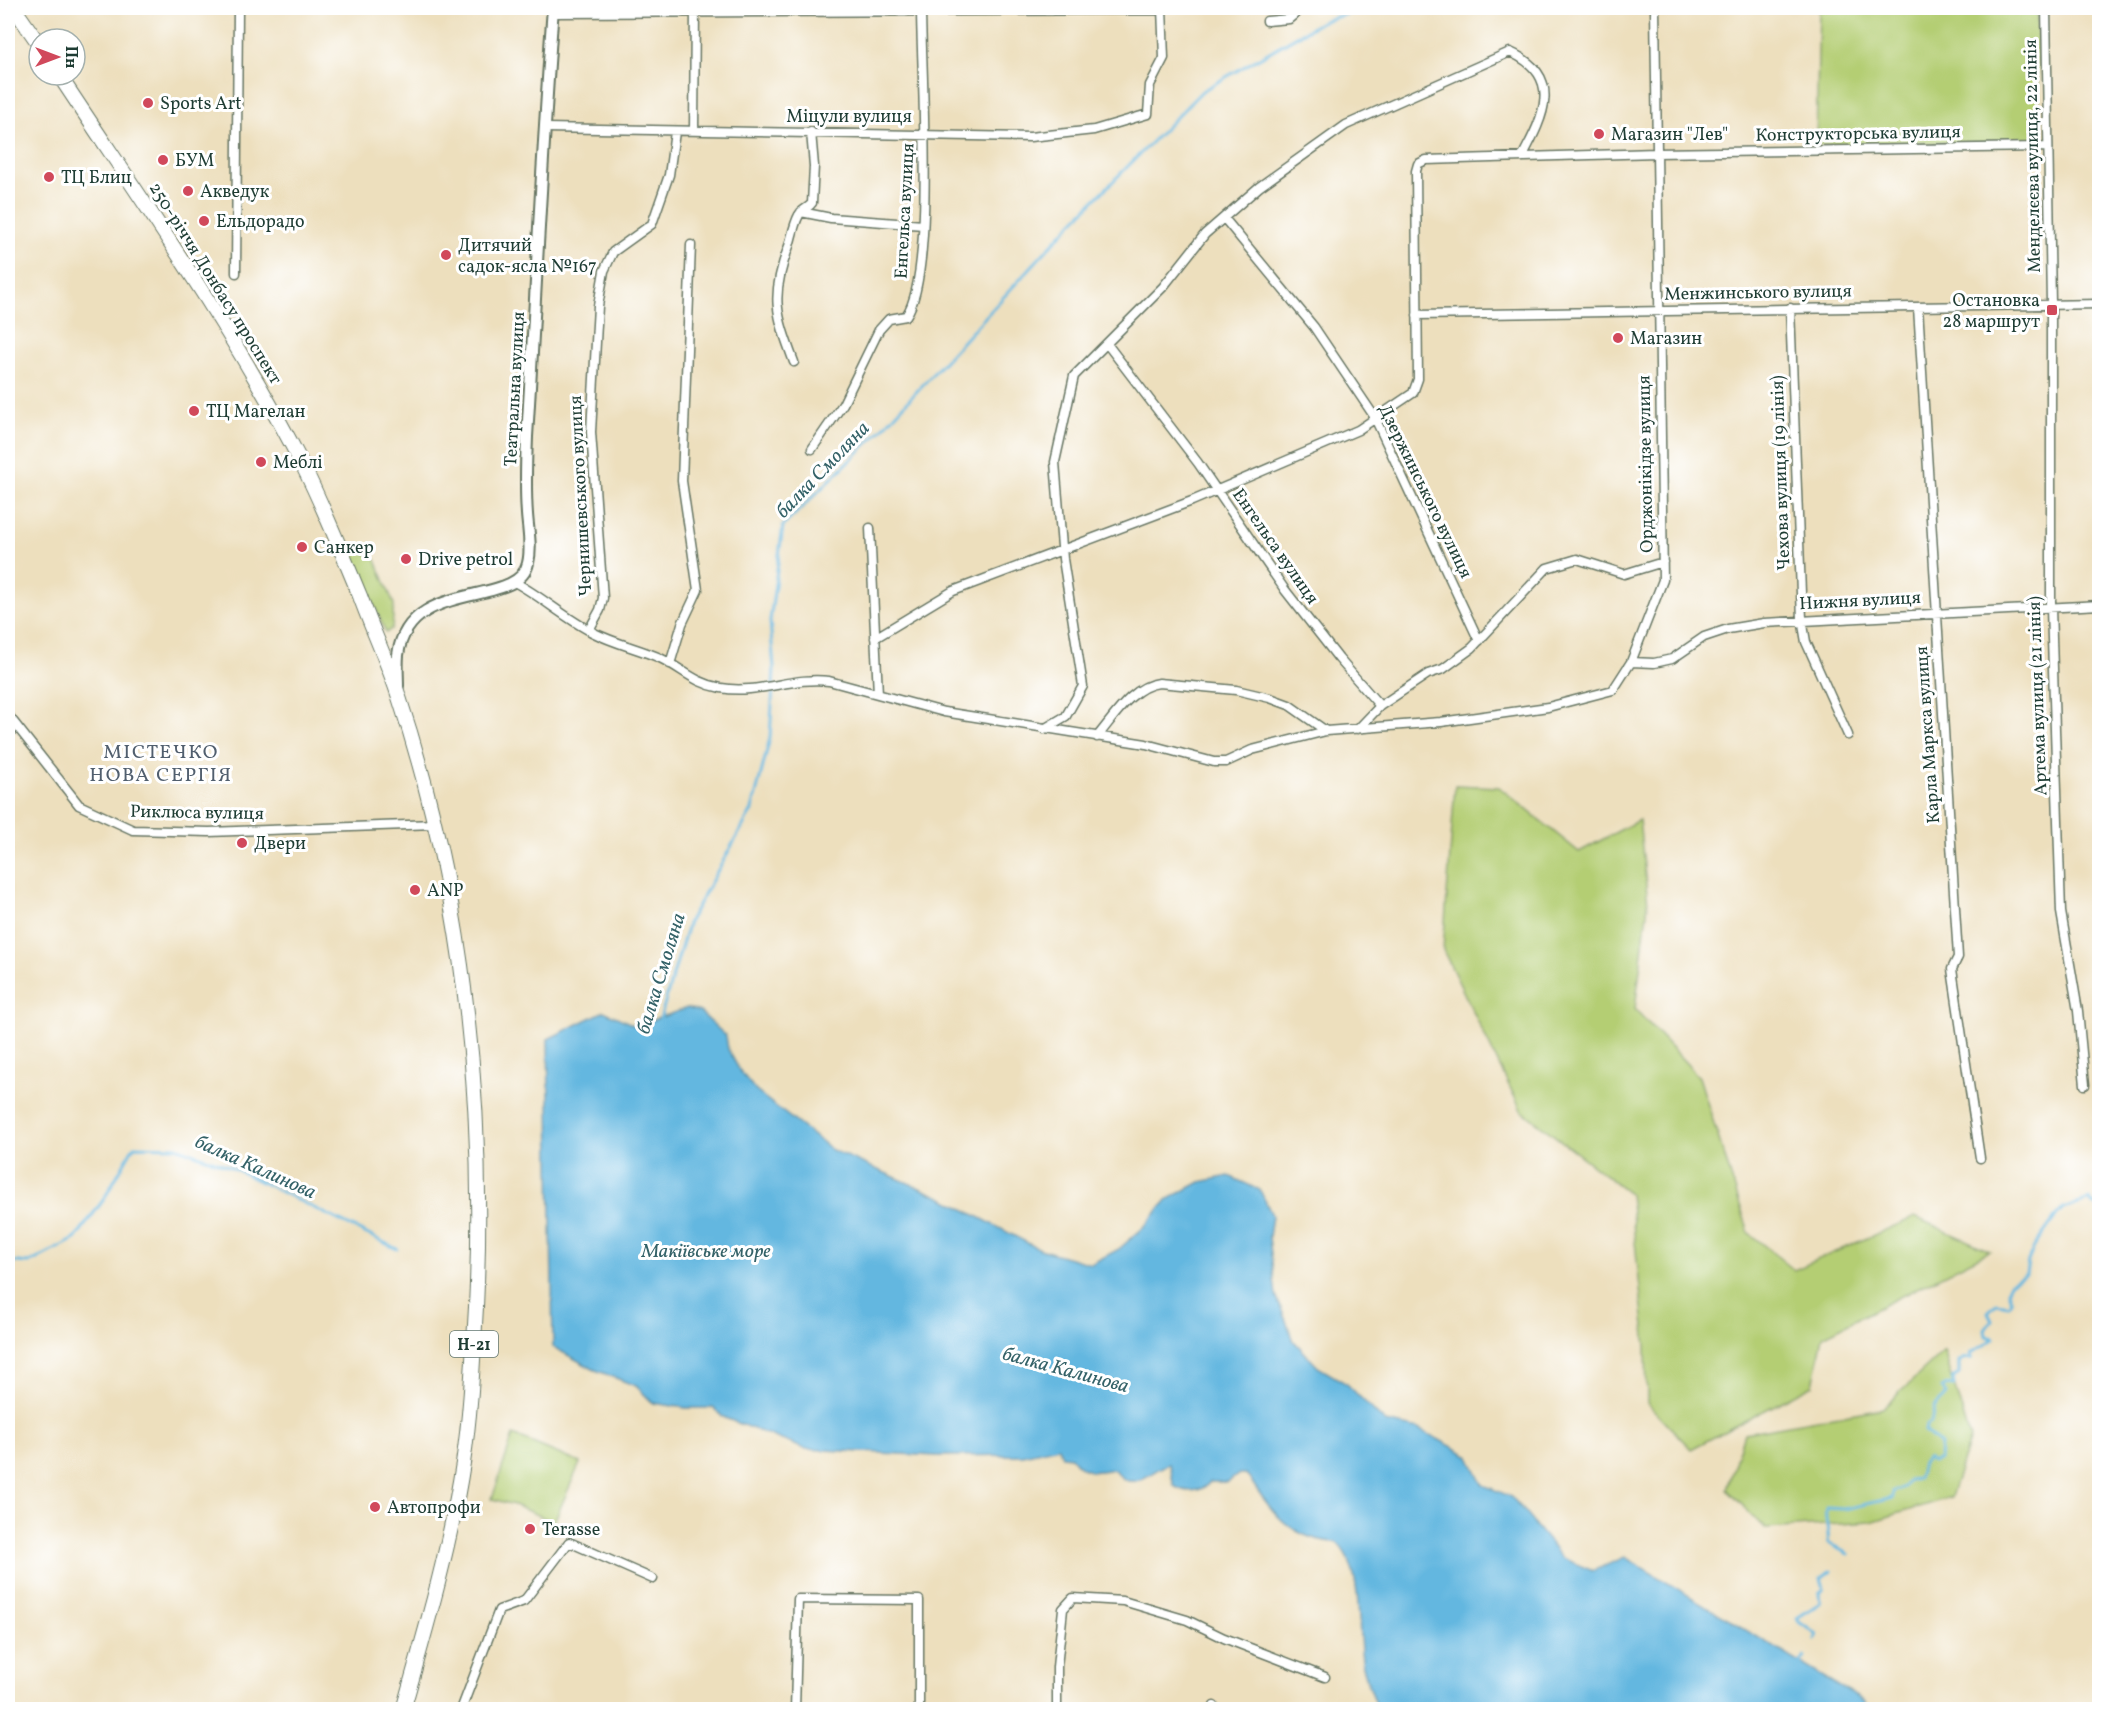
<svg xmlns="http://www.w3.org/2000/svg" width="2107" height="1717" font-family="Vollkorn,serif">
<rect width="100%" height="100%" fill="#fff"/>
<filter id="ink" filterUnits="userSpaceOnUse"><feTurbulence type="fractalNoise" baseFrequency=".0167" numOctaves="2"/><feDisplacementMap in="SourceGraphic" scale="12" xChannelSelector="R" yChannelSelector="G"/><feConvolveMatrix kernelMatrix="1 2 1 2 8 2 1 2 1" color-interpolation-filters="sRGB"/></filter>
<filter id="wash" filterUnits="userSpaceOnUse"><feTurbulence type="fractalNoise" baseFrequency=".008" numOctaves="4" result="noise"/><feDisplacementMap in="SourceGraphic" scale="24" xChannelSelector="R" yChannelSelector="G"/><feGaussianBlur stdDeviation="1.35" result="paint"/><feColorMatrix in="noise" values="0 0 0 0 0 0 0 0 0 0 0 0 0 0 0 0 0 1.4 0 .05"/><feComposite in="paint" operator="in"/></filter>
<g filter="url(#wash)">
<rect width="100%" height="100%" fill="#eddfbd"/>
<path fill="#b4ce73" stroke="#6a8654" stroke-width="1.5" d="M1819 8H2037L2040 142 1816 145Z
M359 550 375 558 394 604 392 628 386 633 352 553Z
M1455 785 1499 787 1579 852 1639 820 1648 904 1635 1009 1699 1077 1749 1233 1794 1270 1915 1217 1990 1251 1823 1336 1813 1385 1691 1449 1647 1403 1646 1346 1630 1194 1521 1110 1443 950Z
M1944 1351 1970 1438 1951 1497 1871 1522 1765 1529 1727 1489 1744 1433 1883 1408Z
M513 1435 580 1463 554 1522 514 1505 492 1499Z"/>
<path fill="#64b7e0" stroke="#427a8a" stroke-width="1.5" d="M687 1008 700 1012 726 1036 728 1049 740 1071 756 1091 832 1150 943 1198 1039 1249 1091 1264 1119 1249 1144 1227 1168 1199 1200 1182 1229 1176 1260 1190 1272 1215 1269 1237 1276 1296 1294 1341 1318 1367 1347 1384 1385 1422 1419 1429 1468 1455 1483 1485 1512 1497 1562 1558 1593 1571 1625 1557 1865 1702 1867 1709H1378C1373 1695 1366 1680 1363 1666 1356 1629 1365 1568 1336 1542 1288 1540 1271 1509 1246 1474H1239L1228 1482H1210C1201 1493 1185 1493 1174 1486L1169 1464C1154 1468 1140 1488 1123 1479 1119 1476 1118 1472 1113 1469 1094 1473 1083 1474 1071 1457L1062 1456 1058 1447 1023 1455 937 1456 805 1449 725 1418 713 1408H686L653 1403 636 1386 593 1369 553 1347 548 1039 604 1011 636 1026Z"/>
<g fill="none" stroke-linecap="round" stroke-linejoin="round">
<path stroke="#64b7e0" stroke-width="3" d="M660 1019 689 921 752 810 770 738 774 668 770 621 783 526 883 428 1068 227 1202 91 1323 21 1366 8
M8 1261 29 1263 75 1239 104 1199 134 1146 176 1147 231 1167 397 1249
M1848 1554 1828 1543C1830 1531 1824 1521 1826 1508L1844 1509 1893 1498V1492L1904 1487 1909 1480 1918 1479 1922 1463 1927 1458 1932 1462 1939 1459 1940 1444 1925 1431 1926 1426 1931 1423 1934 1408 1946 1395 1942 1388 1947 1385 1954 1386 1953 1378 1959 1374V1362L1963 1359 1972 1358 1971 1354C1978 1347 1986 1346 1994 1338L1986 1336 1985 1330 1992 1320 1988 1312 1997 1303 2009 1305 2012 1302 2008 1292 2010 1283 2026 1274 2028 1261 2034 1247 2054 1219 2063 1209 2090 1200 2092 1204 2100 1207
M1815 1640 1817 1635 1799 1622 1797 1618 1820 1603 1819 1593 1824 1589 1821 1579 1831 1571
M1799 1665 1805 1657"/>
</g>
</g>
<g filter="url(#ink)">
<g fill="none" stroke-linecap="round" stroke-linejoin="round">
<defs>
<path id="minor" d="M2046 8 2051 304V608L2061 912 2078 1011 2085 1085
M553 13 1162 10
M1267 21 1289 19 1302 8
M546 128 1030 137 1094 130 1148 114 1150 85 1164 58 1162 8
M694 131 695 8
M801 212 831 218 923 225
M1224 218 1314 327 1374 416 1479 641
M236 273 238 8
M1918 307 1958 957 1952 969 1980 1158
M1790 308 1802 619 1806 642 1848 735
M1417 315 2100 304
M1107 344 1198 463 1285 590 1339 659 1380 706
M794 362C776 314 770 296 789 246 792 236 794 224 799 215 802 209 809 208 812 203L814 166 811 132
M812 449 843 404 879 330 889 319 906 316C936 274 921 68 921 8
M870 528 878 694
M516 583C542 597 565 618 592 632 616 644 637 648 660 658 683 669 694 683 721 688 758 695 793 676 829 681L944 712 1146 744 1214 762H1226L1252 750 1326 731 1441 722 1548 707 1613 690 1631 662 1663 580 1655 8
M589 630 600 610 603 598 591 432 598 306 604 271 613 252 652 224 669 175 675 132
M875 638 953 591 1192 501 1358 430 1413 393 1418 379 1416 171 1418 164 1426 160 1656 153 2047 147
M1631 662 1654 663 1672 659 1704 637 1728 629 1764 623 2100 605
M670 664 682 624 698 590 682 481 691 245
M8 715 79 805 133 830 209 832 435 824
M1044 729 1066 716 1083 686 1063 559 1055 462 1074 376 1163 287 1205 234 1259 187 1346 125 1510 52C1564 76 1544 116 1522 157
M1358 729 1380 706 1428 674 1443 669 1472 648 1547 568 1577 559 1624 574 1663 562
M1097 737C1114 717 1132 686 1159 683L1236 690 1270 698 1289 705 1326 731
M461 1710 499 1610 524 1601 569 1542 653 1579
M795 1710 798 1599 919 1600V1710
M1057 1710V1667L1063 1609 1073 1598 1123 1601 1187 1620 1224 1638 1325 1677
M1213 1710 1214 1706"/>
<path id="tertiary" d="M398 686C398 676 397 665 398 655 408 577 519 609 528 563 532 547 528 530 527 514 525 488 526 463 527 437 536 294 542 150 553 8"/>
<path id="primary" d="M14 8 39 44
M59 75C144 204 234 330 304 468 325 510 342 553 360 596 372 629 387 661 398 694 463 890 486 1101 476 1307 473 1359 471 1412 463 1463 450 1547 426 1629 403 1710"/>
</defs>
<use href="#minor" stroke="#677664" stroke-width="11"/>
<use href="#tertiary" stroke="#677664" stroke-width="14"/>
<use href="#primary" stroke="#677664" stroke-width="16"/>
<use href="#minor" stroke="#fff" stroke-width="8"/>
<use href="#tertiary" stroke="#fff" stroke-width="10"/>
<use href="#primary" stroke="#fff" stroke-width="14"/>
</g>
</g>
<g fill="#d1495b" stroke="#fff" stroke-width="2">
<circle cx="148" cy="103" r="6"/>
<circle cx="1599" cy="134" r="6"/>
<circle cx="163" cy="160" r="6"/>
<circle cx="49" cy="177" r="6"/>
<circle cx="188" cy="191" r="6"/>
<circle cx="204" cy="221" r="6"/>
<circle cx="446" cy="255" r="6"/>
<rect x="2046" y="304" width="12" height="12" rx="3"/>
<circle cx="1618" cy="338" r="6"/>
<circle cx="194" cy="411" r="6"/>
<circle cx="261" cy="462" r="6"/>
<circle cx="302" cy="547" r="6"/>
<circle cx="406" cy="559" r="6"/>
<circle cx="242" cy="843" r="6"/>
<circle cx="415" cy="890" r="6"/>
<circle cx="375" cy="1507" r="6"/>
<circle cx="530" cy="1529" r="6"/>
</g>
<g text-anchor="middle" stroke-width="6" stroke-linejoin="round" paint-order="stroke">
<rect fill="#fff" stroke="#627771" stroke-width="1.5" x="450" y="1331" width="48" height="26" rx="4.5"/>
<g font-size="16" font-weight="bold" fill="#1f3d34">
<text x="474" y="1350">Н-21</text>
</g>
<g font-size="18" fill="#1f3d34" stroke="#fff" text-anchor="start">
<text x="160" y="109">Sports Art</text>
<text x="1611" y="140">Магазин "Лев"</text>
<text x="175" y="166">БУМ</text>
<text x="61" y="183">ТЦ Блиц</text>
<text x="200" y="197">Акведук</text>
<text x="216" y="227">Ельдорадо</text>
<text x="458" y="251">Дитячий<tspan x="458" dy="21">садок-ясла №167</tspan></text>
<text x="2040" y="306" text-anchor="end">Остановка<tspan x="2040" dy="21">28 маршрут</tspan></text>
<text x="1630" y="344">Магазин</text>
<text x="206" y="417">ТЦ Магелан</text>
<text x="273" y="468">Меблі</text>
<text x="314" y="553">Санкер</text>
<text x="418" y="565">Drive petrol</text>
<text x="254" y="849">Двери</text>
<text x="427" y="896">ANP</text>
<text x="387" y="1513">Автопрофи</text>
<text x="542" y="1535">Terasse</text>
</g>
<g font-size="18" fill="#1f3d34" stroke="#fff">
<text x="849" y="122">Міцули вулиця</text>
<text transform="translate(1858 133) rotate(-1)" y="6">Конструкторська вулиця</text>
<text transform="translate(2032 156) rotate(-91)" y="6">Менделєєва вулиця, 22 лінія</text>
<text transform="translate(904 211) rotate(-87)" y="6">Енгельса вулиця</text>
<text transform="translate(216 283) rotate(58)" y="6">250-річчя Донбасу проспект</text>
<text transform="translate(1758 292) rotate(-1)" y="6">Менжинського вулиця</text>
<text transform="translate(514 389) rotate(-87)" y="6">Театральна вулиця</text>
<text transform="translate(1645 464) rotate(-91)" y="6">Орджонікідзе вулиця</text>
<text transform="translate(1780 473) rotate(-92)" y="6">Чехова вулиця (19 лiнiя)</text>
<text transform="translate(1426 491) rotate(64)" y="6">Дзержинського вулиця</text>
<text transform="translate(580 496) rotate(-93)" y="6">Чернишевського вулиця</text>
<text transform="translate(1276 546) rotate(55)" y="6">Енгельса вулиця</text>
<text transform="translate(1860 600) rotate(-3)" y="6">Нижня вулиця</text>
<text transform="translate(2037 696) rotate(-92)" y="6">Артема вулиця (21 лiнiя)</text>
<text transform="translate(1927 735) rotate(-94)" y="6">Карла Маркса вулиця</text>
<text transform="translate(197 812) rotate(1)" y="6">Риклюса вулиця</text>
</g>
<g font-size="20" font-style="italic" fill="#346268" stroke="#fff">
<text transform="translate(822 469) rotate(-46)" y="7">балка Смоляна</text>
<text transform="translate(660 973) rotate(-73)" y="7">балка Смоляна</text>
<text transform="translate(256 1166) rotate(24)" y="7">балка Калинова</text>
<text x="706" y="1257">Макіївське море</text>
<text transform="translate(1066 1369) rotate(15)" y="7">балка Калинова</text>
</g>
<g font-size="20" letter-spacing="1.5" fill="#515f6e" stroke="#fff">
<text x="161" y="758">МІСТЕЧКО<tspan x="161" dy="23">НОВА СЕРГІЯ</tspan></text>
</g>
</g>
<rect width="2107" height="1717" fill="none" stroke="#fff" stroke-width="30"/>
<g transform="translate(57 57) rotate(90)"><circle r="28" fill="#ffffff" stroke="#a5b1ae" stroke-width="1.5"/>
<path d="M0-4.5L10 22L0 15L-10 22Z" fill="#d1495b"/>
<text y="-9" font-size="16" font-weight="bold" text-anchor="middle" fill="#1f3d34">Пн</text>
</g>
</svg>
